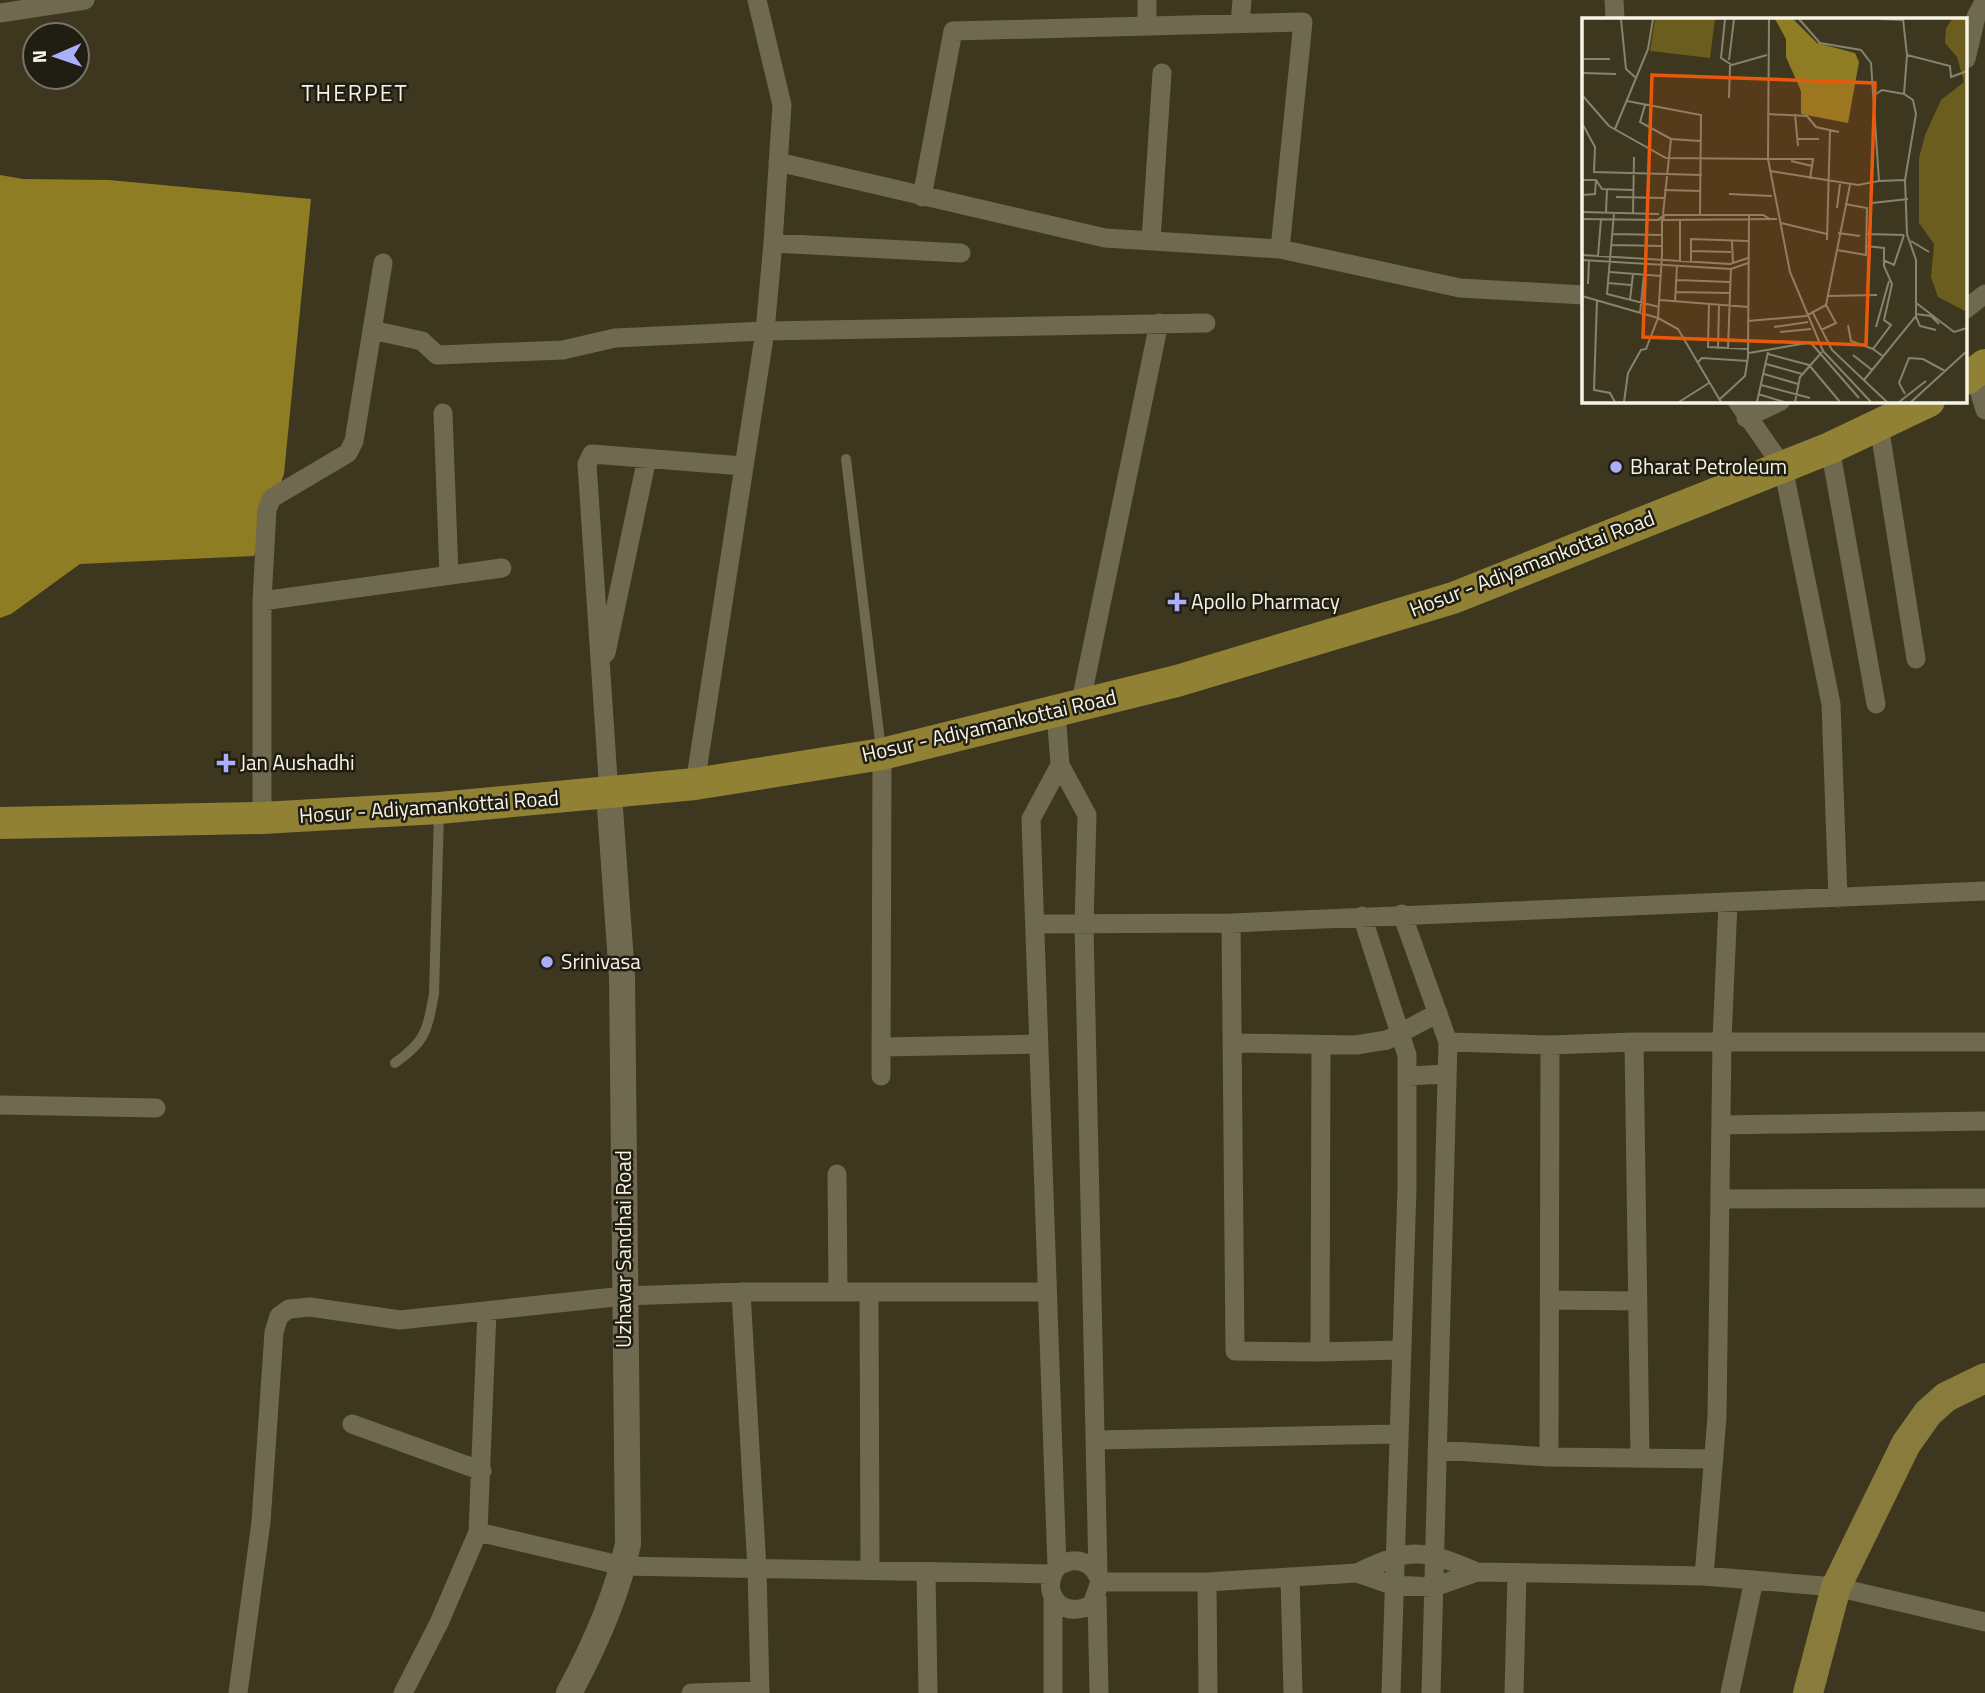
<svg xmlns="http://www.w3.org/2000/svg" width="1985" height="1693" font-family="'Titillium Web',sans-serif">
<rect width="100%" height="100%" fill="#3c371e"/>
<path fill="#8f7d23" d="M0 175 23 179 109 180 311 199 284 474 254 556 80 564 11 614 0 618Z"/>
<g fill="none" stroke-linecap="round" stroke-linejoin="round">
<path stroke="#6f694f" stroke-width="10" d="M846 459 881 750
M395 1063C426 1041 427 1031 434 994L439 812"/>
<path stroke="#6f694f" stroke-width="19" d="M1614 0 1615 19
M0 13 85 0
M1240 24 1242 0
M1147 26V0
M1966 59 1976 17 1985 0
M778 162 1105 238 1280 249 1460 288 1584 295
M922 197 953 31 1303 22 1280 249
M1151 240 1162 73
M773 243 961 253
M1966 309 1985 294
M372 330 422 341 437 355 563 350 615 338 765 331 1206 323
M1974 373 1985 410
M1737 401 1783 467 1831 704 1838 898
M443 413 449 575
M1746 418 1781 401
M1879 425 1916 659
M1830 448 1876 704
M262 601 502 568
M606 653 647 458
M1080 706 1159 323
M1056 712 1060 765 1087 815 1084 925 1098 1575
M695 784 765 331 773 243 782 105 757 0
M609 794 587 464 592 454 743 466
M262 818V601L267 509 272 498 348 453 354 441 383 263
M1402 914 1448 1042 1431 1693
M1362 916 1407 1055V1188L1391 1693
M1231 923 1235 1351 1320 1352
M1036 924 1231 923 1985 891
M1448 1042 1550 1045 1634 1042 1640 1458
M1634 1042H1985
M1234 1043 1356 1045 1387 1040 1438 1013
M1321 1046 1320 1352 1401 1350
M881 1047 1038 1044
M881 1076 882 754
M1407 1076 1447 1074
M0 1105 156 1108
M1721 1125 1985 1121
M837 1174 838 1292
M1721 1199 1985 1198
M741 1292 757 1569 760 1693
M869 1292 870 1569
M1549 1300 1638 1301
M352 1424 482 1471
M1096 1440 1398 1434
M1437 1450 1549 1457 1714 1459
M1549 1457 1550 1045
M478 1532 623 1566 1052 1574
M1057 1567C1075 1555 1094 1561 1100 1582L1092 1604C1064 1621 1038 1594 1057 1567L1031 819 1060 765
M926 1572 928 1693
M1357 1573C1411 1547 1423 1549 1477 1572
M1704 1576 1717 1417 1722 1040 1728 903
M1290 1577 1293 1693
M1100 1582H1207L1357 1573 1392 1585 1434 1587 1477 1572 1704 1576 1836 1587 1985 1622
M1207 1582 1208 1693
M1097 1598 1099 1693
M238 1693 261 1522 274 1332 279 1316 289 1309 310 1307 400 1320 624 1296 741 1292H1046
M403 1693 439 1623 478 1532 487 1311
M691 1693 759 1691
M1053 1693V1600
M1514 1693 1517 1573
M1730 1693 1754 1580"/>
<path stroke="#6f694f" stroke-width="26" d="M569 1693C594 1647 617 1595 628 1544L622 977 609 794"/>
<path stroke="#887b3b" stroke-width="30" d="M1808 1693 1836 1587 1906 1444 1928 1413 1946 1397 1985 1378"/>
<path stroke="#908134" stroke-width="32" d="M1966 379 1985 365
M0 823 262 818 439 808 695 784 882 754 1177 681 1453 598 1830 448 1929 401"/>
</g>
<g fill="#abaffb" stroke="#201e13" stroke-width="2.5">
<circle cx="1616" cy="467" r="7"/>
<path d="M1173.5 591.5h7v7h7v7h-7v7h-7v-7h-7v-7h7z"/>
<path d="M222.5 752.5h7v7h7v7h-7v7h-7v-7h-7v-7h7z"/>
<circle cx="547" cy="962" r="7"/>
</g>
<g text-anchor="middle" stroke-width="5" stroke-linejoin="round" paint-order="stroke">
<g font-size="21" fill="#f7f4e5" stroke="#201e13" text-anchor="start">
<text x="1630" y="474">Bharat Petroleum</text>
<text x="1191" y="609">Apollo Pharmacy</text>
<text x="240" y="770">Jan Aushadhi</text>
<text x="561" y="969">Srinivasa</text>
</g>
<g font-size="21" fill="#f7f4e5" stroke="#201e13">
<text transform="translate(1532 564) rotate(-21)" y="7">Hosur - Adiyamankottai Road</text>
<text transform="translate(989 726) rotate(-13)" y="7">Hosur - Adiyamankottai Road</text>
<text transform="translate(429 807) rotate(-4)" y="7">Hosur - Adiyamankottai Road</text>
<text transform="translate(624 1249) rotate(-90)" y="7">Uzhavar Sandhai Road</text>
</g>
<g font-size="23" letter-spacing="2" fill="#f7f4e5" stroke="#201e13">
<text x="355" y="101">THERPET</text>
</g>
</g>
<g transform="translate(1582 18)">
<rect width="385" height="385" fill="#3c371e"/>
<path d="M73 1H133L128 40 68 33ZM370 1H385V294L356 279 349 259 352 226 337 205V140L343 117 359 82 382 64 375 39 363 25 364 10Z" fill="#6a5d1e"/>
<path d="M193 1H211L235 25 273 35 277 44 266 105 219 96V73L204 39V21Z" fill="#8f7d23"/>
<path fill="none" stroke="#87836e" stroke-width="2" d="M39 1 44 51 54 60M143 1 139 40 150 47 185 37M187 1 186 141 208 254 241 333 289 384M298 1 322 2M321 1 325 37 368 48 369 59 385 53M0 41H28M147 42 152 1M1 55 34 56M294 76 300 72 322 76 331 82 334 96 323 162 297 163M322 76 325 37M0 77 27 108 84 140 186 141M147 80 148 47M45 83 119 97 118 197M63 87 58 104 89 121 118 123M185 96 225 98 234 109 257 114M213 96 216 128M0 105 13 129 12 154 120 157M33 111 66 31 71 1M215 121H237M187 141H231L228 161M209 143 230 148M188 153 276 167 297 163 289 45 279 32 238 25 217 1M0 162H14L20 171 51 172M82 172 119 173M147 176 190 178M0 177 13 176 14 162M34 179 82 180M290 185 326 181M255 190 258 166M0 194 77 196M24 194 25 171M32 195 25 276 77 289M51 195 52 139M81 196 89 121M82 197 77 201 81 202 82 197H181L188 201M0 201 77 202M81 202 195 201M80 203V237M199 205 245 216M256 215 278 218M31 216 79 217M285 216 322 217M245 222 248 112M150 223 151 246M329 223 347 234M30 227 79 228M284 228 302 230V248L310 266 302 302 309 307 291 331 302 339M255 232 284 237 285 190 263 186M109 233V221L166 223M0 237 148 246 166 240M16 238 19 201M0 242 149 251 166 245M301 242 312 247 322 217M98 243V203M109 243V233L149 234M28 254 79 258M94 262 148 264M26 265 49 267M6 266 7 242M93 274 148 275 149 251M0 278 76 300 96 311 139 384M246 278 295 277M15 282 12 372 28 375 33 384M48 282 51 256M78 282 166 289M93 284 95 248M333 284 372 314 385 310M127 286 126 329 167 331M230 293 250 332 305 384M58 295 62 257M334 296 349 298 357 306M334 299 338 308 354 312M0 303V278M166 303 224 298 244 287 268 167M266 307 269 323 291 331M192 309 226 304M294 309 307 263M239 312 254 305 244 287M198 314 229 311M229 325 277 380M136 331 137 287M146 331 148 276M167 335 231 324M186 336 227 347 258 384M271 337 290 352M116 344 120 340 166 343M184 346 220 356M182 356 216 366M282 362 334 298V242L325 216 323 162M179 367 228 380M176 376 202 384M323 376 317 365 327 340 341 341 363 353M138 381 163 358 166 339 167 197M42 384 46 355 59 332 64 331 76 300 80 237M97 384 127 365M175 384 186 334M213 384 218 359 240 334M317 384 344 363M329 384 385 333"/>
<path fill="#e8590c" fill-opacity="0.15" stroke="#e8590c" stroke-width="3.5" d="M70 57 293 65 284 327 61 319Z"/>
<rect width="385" height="385" fill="none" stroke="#f7f4e5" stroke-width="3.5"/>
</g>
<g transform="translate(56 56) rotate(268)"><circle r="33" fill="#201e13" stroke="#767467" stroke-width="2"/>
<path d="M0-5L12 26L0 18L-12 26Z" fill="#abaffb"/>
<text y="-10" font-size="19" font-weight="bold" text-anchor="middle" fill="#f7f4e5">N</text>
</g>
</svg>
